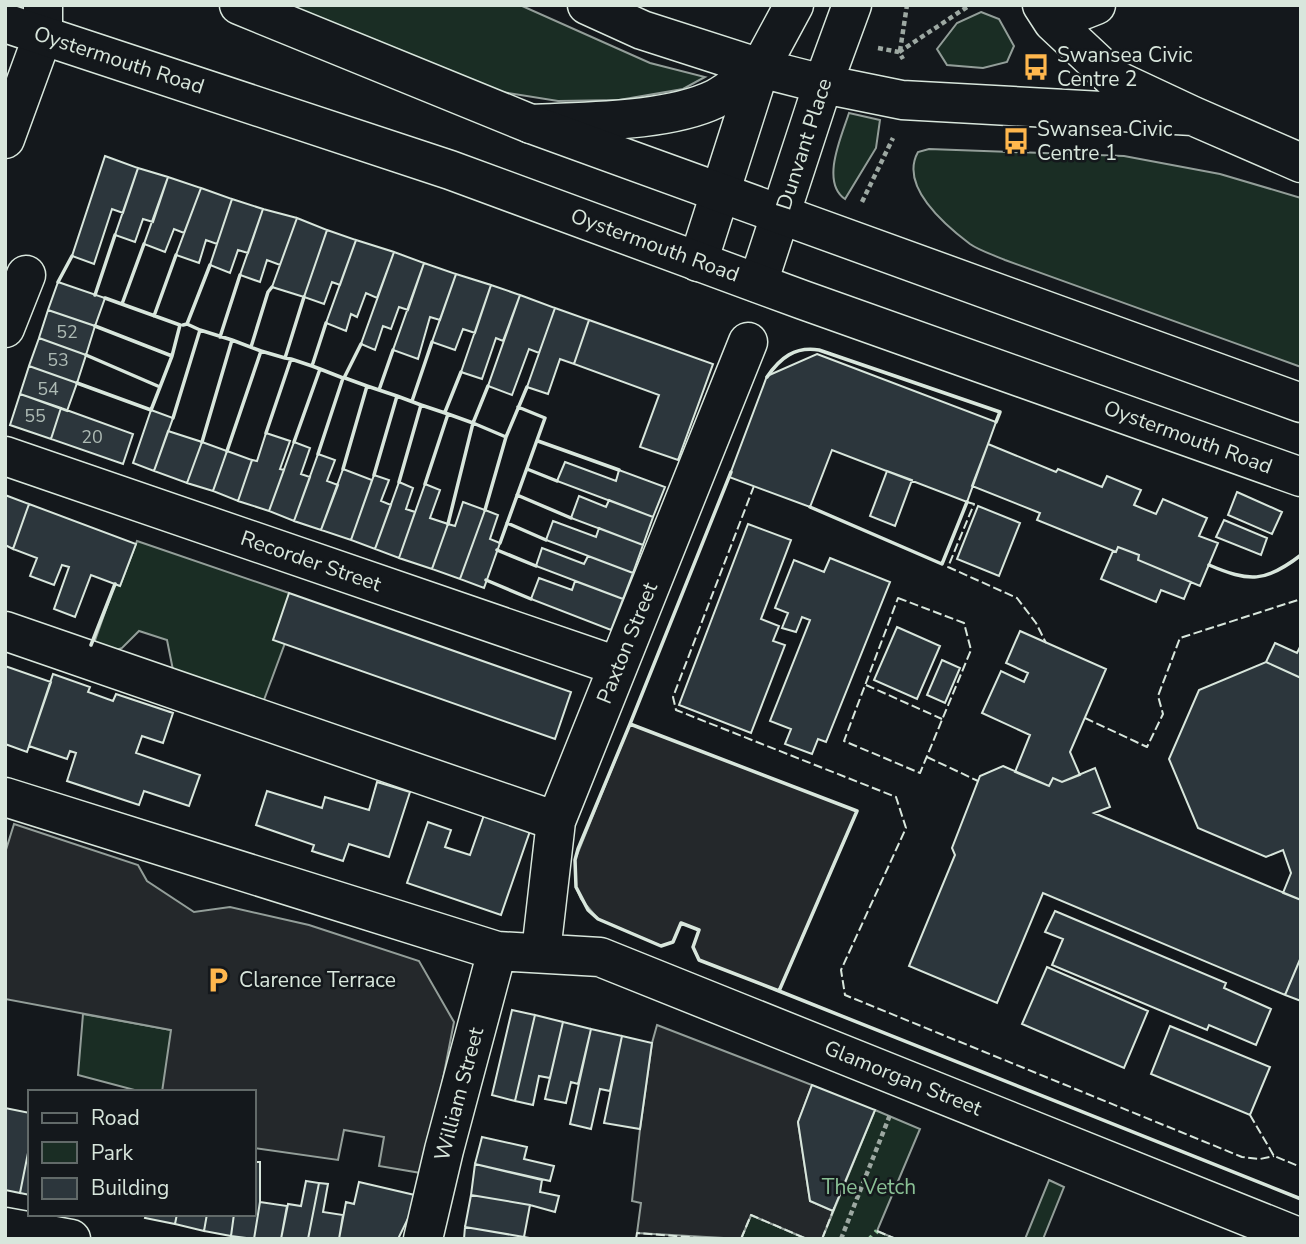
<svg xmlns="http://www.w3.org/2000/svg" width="1306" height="1244" font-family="'Nunito Sans',sans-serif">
<rect width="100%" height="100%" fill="#14181c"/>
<path fill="#1a2d24" stroke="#939e99" stroke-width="2" d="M278 5H520L650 63 705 77 683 89 619 100 558 101 495 91Z
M981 12 999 19 1014 46 1007 62 983 68 947 65 937 49 957 23Z
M849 113 880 120 876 148 845 199C820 182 842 135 849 113Z
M929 149 1124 156 1220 174 1301 198V367L1005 260C994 255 980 251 970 244 945 225 899 186 918 152Z
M137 541 289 593 285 643 261 708 173 670 167 640 139 631 122 648 112 652 93 646 115 584 120 586Z
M83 1014 171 1030 177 1092H142L78 1075Z
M875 1110 920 1129 877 1231 896 1239H822Z
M1049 1180 1064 1187 1043 1239H1025Z
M751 1215 807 1239H741Z"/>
<path fill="#24282b" stroke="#939e99" stroke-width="2" d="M630 724 857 811 779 991 699 960 693 947 699 930 681 923 673 942 661 946 598 919 581 899 576 887 575 860Z
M14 824 138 865 147 881 194 912 230 907 309 925 419 961 454 1022 434 1125 421 1173 379 1166 384 1137 344 1130 338 1160 254 1148V1092H162L171 1030 5 999V853Z
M657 1025 812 1085 798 1122 810 1201 833 1211 822 1239H807L751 1215 741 1239 637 1233 641 1203 632 1201 640 1129 652 1043Z"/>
<path fill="#2c363c" stroke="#d8e6dc" stroke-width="2" d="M105 156 138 168 123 213 112 209 94 264 72 256Z
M138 168 168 177 153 222 143 219 135 242 115 235Z
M168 177 201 188 184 233 174 229 165 252 144 244Z
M201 188 232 199 217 244 206 240 199 263 176 255Z
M232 199 263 209 248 253 238 250 230 273 210 265Z
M263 209 297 218 280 265 267 260 260 282 240 275Z
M297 218 327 230 304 297 272 287Z
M327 230 356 240 340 285 332 282 324 304 304 297Z
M356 240 394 252 377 298 366 293 357 317 351 314 346 331 326 323Z
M394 252 424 263 408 310 399 307 391 329 383 326 375 350 361 344Z
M424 263 456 274 440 320 430 317 418 359 393 350Z
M456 274 491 285 475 333 463 329 455 350 432 342Z
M58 282 105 298 95 326 48 310Z
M491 285 520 295 503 341 496 338 482 379 461 372Z
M520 295 555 308 539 353 529 349 512 395 488 386Z
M555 308 589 320 574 364 560 359 548 394 527 387Z
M48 310 95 326 86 355 39 338Z
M589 320 713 364 678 460 640 447 659 395 574 364Z
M39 338 86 355 77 383 29 366Z
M817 354 996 422 967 502 832 450 810 507 729 477 767 376Z
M29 366 77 383 67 411 20 394Z
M20 394 61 408 51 439 10 425Z
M61 408 133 434 123 464 51 439Z
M151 410 173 418 154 471 133 463Z
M168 431 202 442 187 483 154 471Z
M266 433 290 441 280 469 284 470 269 511 238 501 252 460 257 461Z
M202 442 227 451 213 491 187 483Z
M294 442 310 448 301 474 310 477 294 521 269 511Z
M988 444 1056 472 1058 469 1102 487 1107 476 1141 490 1134 505 1156 514 1163 499 1207 518 1199 536 1218 543 1200 586 1138 560 1139 555 1118 547 1116 552 1037 520 1040 513 972 486Z
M227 451 252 460 238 501 213 491Z
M318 454 335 460 327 481 338 485 321 530 294 521Z
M565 462 616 481 619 470 665 487 653 517 557 481Z
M343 469 372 480 351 540 321 530Z
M887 471 912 480 895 526 870 516Z
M374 475 389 480 381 501 391 505 375 549 351 540Z
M399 482 413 488 406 509 415 512 399 558 375 549Z
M425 484 440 490 430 518 448 524 432 569 399 558Z
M1237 492 1282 512 1272 534 1228 515Z
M5 495 29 504 13 549 5 545Z
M579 496 606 507 609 500 653 517 643 545 571 518Z
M463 502 485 510 460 579 432 569 448 524 455 526Z
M29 504 136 544 120 586 91 575 75 617 54 609 69 567 62 565 54 585 30 576 37 558 13 549Z
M978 506 1020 523 999 576 957 559Z
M485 510 498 515 490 539 500 543 484 588 460 579Z
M1224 520 1267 538 1261 555 1216 537Z
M553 521 596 537 599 528 643 545 633 573 546 540Z
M748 524 791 540 761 619 779 626 773 641 785 645 751 733 679 705Z
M1118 547 1139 555 1138 560 1191 582 1184 599 1161 590 1156 602 1101 579 1113 551 1116 552Z
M542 548 584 564 588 556 633 573 623 599 536 566Z
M830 558 890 582 826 742 818 739 812 754 785 744 791 729 770 721 810 620 802 617 796 632 782 628 788 613 775 608 794 560 824 572Z
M539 578 572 590 575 581 623 599 611 630 531 599Z
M289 593 571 692 555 739 273 640Z
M897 627 940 646 917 699 874 680Z
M1020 631 1106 669 1070 752 1080 775 1062 782 1053 778 1049 786 1015 772 1030 735 982 713 1001 671 1024 682 1028 673 1006 663Z
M1275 643 1297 653 1301 645V678L1266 662Z
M942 660 960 668 945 703 927 695Z
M1266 662 1301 678V900L1283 893 1291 873 1283 850 1266 857 1198 828 1169 759 1199 690Z
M5 666 51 682 27 752 5 744Z
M53 674 90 687 88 692 113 701 116 694 173 713 163 743 142 736 136 753 200 775 189 806 144 791 139 805 67 781 76 753 70 751 67 759 29 746Z
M1003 766 1049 786 1053 778 1062 782 1095 768 1110 807 1094 813 1301 900V957L1285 995 1043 893 997 1003 909 966 955 855 952 848 980 776Z
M377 782 410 792 389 857 349 844 343 861 312 851 314 845 256 825 267 791 322 808 325 797 369 810Z
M484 815 530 831 501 915 407 883 428 822 451 830 445 847 470 855Z
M1055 911 1226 983 1224 988 1271 1009 1256 1045 1209 1025 1207 1030 1052 965 1063 939 1045 932Z
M1301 957V1001L1285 995Z
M1047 967 1148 1011 1124 1068 1022 1024Z
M512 1010 535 1015 515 1101 492 1095Z
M535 1015 563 1022 550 1078 539 1076 533 1105 515 1101Z
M563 1022 591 1029 578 1084 571 1082 566 1103 545 1099Z
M1170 1026 1270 1067 1250 1115 1151 1074Z
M591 1029 622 1036 610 1091 600 1089 591 1129 570 1124Z
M622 1036 652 1043 640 1129 604 1123Z
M812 1085 875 1110 833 1211 810 1201 798 1122Z
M5 1108 30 1113V1143L20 1193 5 1190Z
M482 1137 527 1147 524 1159 554 1166 550 1181 475 1164Z
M30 1143V1195L20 1193Z
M254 1162H260V1202L254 1239 231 1236 234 1214H254Z
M475 1164 542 1180 540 1192 559 1196 555 1212 530 1205 471 1195Z
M306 1181 319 1183 308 1239H281L288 1204 301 1206Z
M359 1182 419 1196 398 1239H339L346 1202 354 1204Z
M319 1183 328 1184 323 1212 343 1215 339 1239H308Z
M471 1195 530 1205 524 1237 465 1227Z
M260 1202 287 1206 281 1239H254Z
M146 1214H177L175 1224 145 1218Z
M177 1214H207L204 1231 175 1224Z
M207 1214H234L231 1236 204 1231Z
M465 1227 524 1237 535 1239H464Z"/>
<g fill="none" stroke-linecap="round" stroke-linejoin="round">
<defs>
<path id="minor" d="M587 5 642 30 760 68 823 84 902 100 1193 116
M1042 5 1053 22 1114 79 1193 116 1301 163
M1053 22 1096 5
M531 124C585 121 667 122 715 99 730 91 745 78 760 68
M5 139 43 35V5
M698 262 760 68 794 5
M758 283 823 84 852 5
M5 328 26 275
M5 456 617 666
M5 631 556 821
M5 797 497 951 600 957 1301 1238
M541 952 556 821 748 342
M5 1227 71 1239
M423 1239 444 1150 497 951"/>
<path id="major" d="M239 5 531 124 1301 403
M5 23 450 170 803 300 1301 477"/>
</defs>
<use href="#minor" stroke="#d8e6dc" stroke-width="41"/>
<use href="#major" stroke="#d8e6dc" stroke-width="41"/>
<path stroke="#9da8a2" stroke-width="4.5" stroke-dasharray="5 3.5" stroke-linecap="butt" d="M878 48 899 52 903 59
M900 51 907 5
M899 52 970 5
M862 202 893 138
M841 1239 890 1115"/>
<use href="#minor" stroke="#14181c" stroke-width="38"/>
<use href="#major" stroke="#14181c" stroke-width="38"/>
<path stroke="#8ac095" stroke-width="5" stroke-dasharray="3.5 5" stroke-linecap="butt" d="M870 1239 877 1231"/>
<path stroke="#d8e6dc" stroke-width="2" stroke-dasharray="9 3.5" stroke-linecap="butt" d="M754 486 673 697 676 710 896 797 906 828 841 970 845 995 1242 1157 1260 1159 1274 1156
M967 502 974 504 948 567 1017 598 1036 623 1046 643
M898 598 964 623 971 650 920 773 844 741Z
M866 685 942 719
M1085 718 1147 747 1163 714 1158 696 1180 638 1301 599
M927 757 978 781
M1250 1115 1274 1156 1301 1167
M877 1231 896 1239
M636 1239 637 1233 714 1239
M741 1239 751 1215 807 1239
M822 1239 835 1206"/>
<path stroke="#d8e6dc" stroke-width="3.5" d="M58 282 72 256
M95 295 115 235
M105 298 180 325 172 356
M122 304 144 244
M154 316 176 255
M183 325 187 324 210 265
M95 326 172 356 160 387
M200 330 232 340 202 442
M220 337 240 275
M251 347 268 292 272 287
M261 351 285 358 304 297
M291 359 312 366 326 323
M767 377C780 358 795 346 819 350L1000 412 996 422
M344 378 361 344
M77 383 151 410 160 387 86 355
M367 386 397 396 374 475
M379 390 393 350
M397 396 421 405 399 482
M412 401 432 342
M421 405 448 414 425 484
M445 412 461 372
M448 414 473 423 488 386
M173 418 200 330 187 324
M266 433 291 359 285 358
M506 437 527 387
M538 441 619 470
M294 442 320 369 312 366
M227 451 261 351 232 340
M318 454 343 378 320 369
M343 469 367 386 345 378
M527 469 557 481
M731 472 630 724 857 811 779 991 1301 1199
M517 495 571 518
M810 507 942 564 967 502
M507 523 546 540
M448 524 473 423 506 437 485 510
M500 543 545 418 518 407
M497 550 536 566
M1209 565C1249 582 1265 583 1301 555
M486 580 531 599
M91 645 115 584
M630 724 578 849 575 860 576 887 588 910 598 919 661 946 673 942 681 923 699 930 693 947 699 960 779 991"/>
</g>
<defs>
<symbol id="bus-bare" viewBox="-9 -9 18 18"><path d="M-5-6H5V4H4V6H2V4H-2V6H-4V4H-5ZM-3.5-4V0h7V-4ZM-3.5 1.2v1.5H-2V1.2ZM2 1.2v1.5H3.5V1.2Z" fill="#ffb74d" stroke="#14181c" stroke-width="2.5" paint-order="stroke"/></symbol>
<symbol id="parking-bare" viewBox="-9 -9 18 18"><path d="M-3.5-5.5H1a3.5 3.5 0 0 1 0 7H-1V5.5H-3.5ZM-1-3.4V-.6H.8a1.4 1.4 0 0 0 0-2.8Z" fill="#ffb74d" stroke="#14181c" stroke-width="2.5" paint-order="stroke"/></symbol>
</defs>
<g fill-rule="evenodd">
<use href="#bus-bare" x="1017" y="48" width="38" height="38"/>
<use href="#bus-bare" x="997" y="122" width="38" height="38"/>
<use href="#parking-bare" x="199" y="961" width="38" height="38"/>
</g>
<g text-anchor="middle" stroke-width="5" stroke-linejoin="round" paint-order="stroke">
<g font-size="18" fill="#adbab4">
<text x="67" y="338">52</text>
<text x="58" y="366">53</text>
<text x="48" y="395">54</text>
<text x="35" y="422">55</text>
<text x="92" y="443">20</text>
</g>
<g font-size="21" fill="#d8e6dc" stroke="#14181c" text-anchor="start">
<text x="1057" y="62">Swansea Civic<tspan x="1057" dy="24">Centre 2</tspan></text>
<text x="1037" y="136">Swansea Civic<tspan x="1037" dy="24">Centre 1</tspan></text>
<text x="239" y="987">Clarence Terrace</text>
</g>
<g font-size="21" fill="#d8e6dc" stroke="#14181c">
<text transform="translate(119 60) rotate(18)" y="7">Oystermouth Road</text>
<text transform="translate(804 144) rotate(-72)" y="7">Dunvant Place</text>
<text transform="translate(655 245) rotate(20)" y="7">Oystermouth Road</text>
<text transform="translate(1188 437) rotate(20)" y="7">Oystermouth Road</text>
<text transform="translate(311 561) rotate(19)" y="7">Recorder Street</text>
<text transform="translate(627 643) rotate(-68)" y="7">Paxton Street</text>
<text transform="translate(903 1078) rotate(22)" y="7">Glamorgan Street</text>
<text transform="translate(459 1094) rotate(-75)" y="7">William Street</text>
</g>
<g font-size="21" fill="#8ac095" stroke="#14181c">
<text x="869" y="1194">The Vetch</text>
</g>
</g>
<rect width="1306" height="1244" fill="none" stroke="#d8e6dc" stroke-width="14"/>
<rect x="28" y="1090" width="228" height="126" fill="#14181c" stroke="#626a69" stroke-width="2"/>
<rect x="42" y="1113" width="35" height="10" fill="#14181c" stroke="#626a69" stroke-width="2"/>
<text x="91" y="1125" font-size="21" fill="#d8e6dc">Road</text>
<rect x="42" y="1142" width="35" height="21" fill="#1a2d24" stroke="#626a69" stroke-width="2"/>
<text x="91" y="1160" font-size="21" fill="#d8e6dc">Park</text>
<rect x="42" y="1178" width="35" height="21" fill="#2c363c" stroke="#626a69" stroke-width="2"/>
<text x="91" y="1195" font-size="21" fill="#d8e6dc">Building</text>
</svg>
